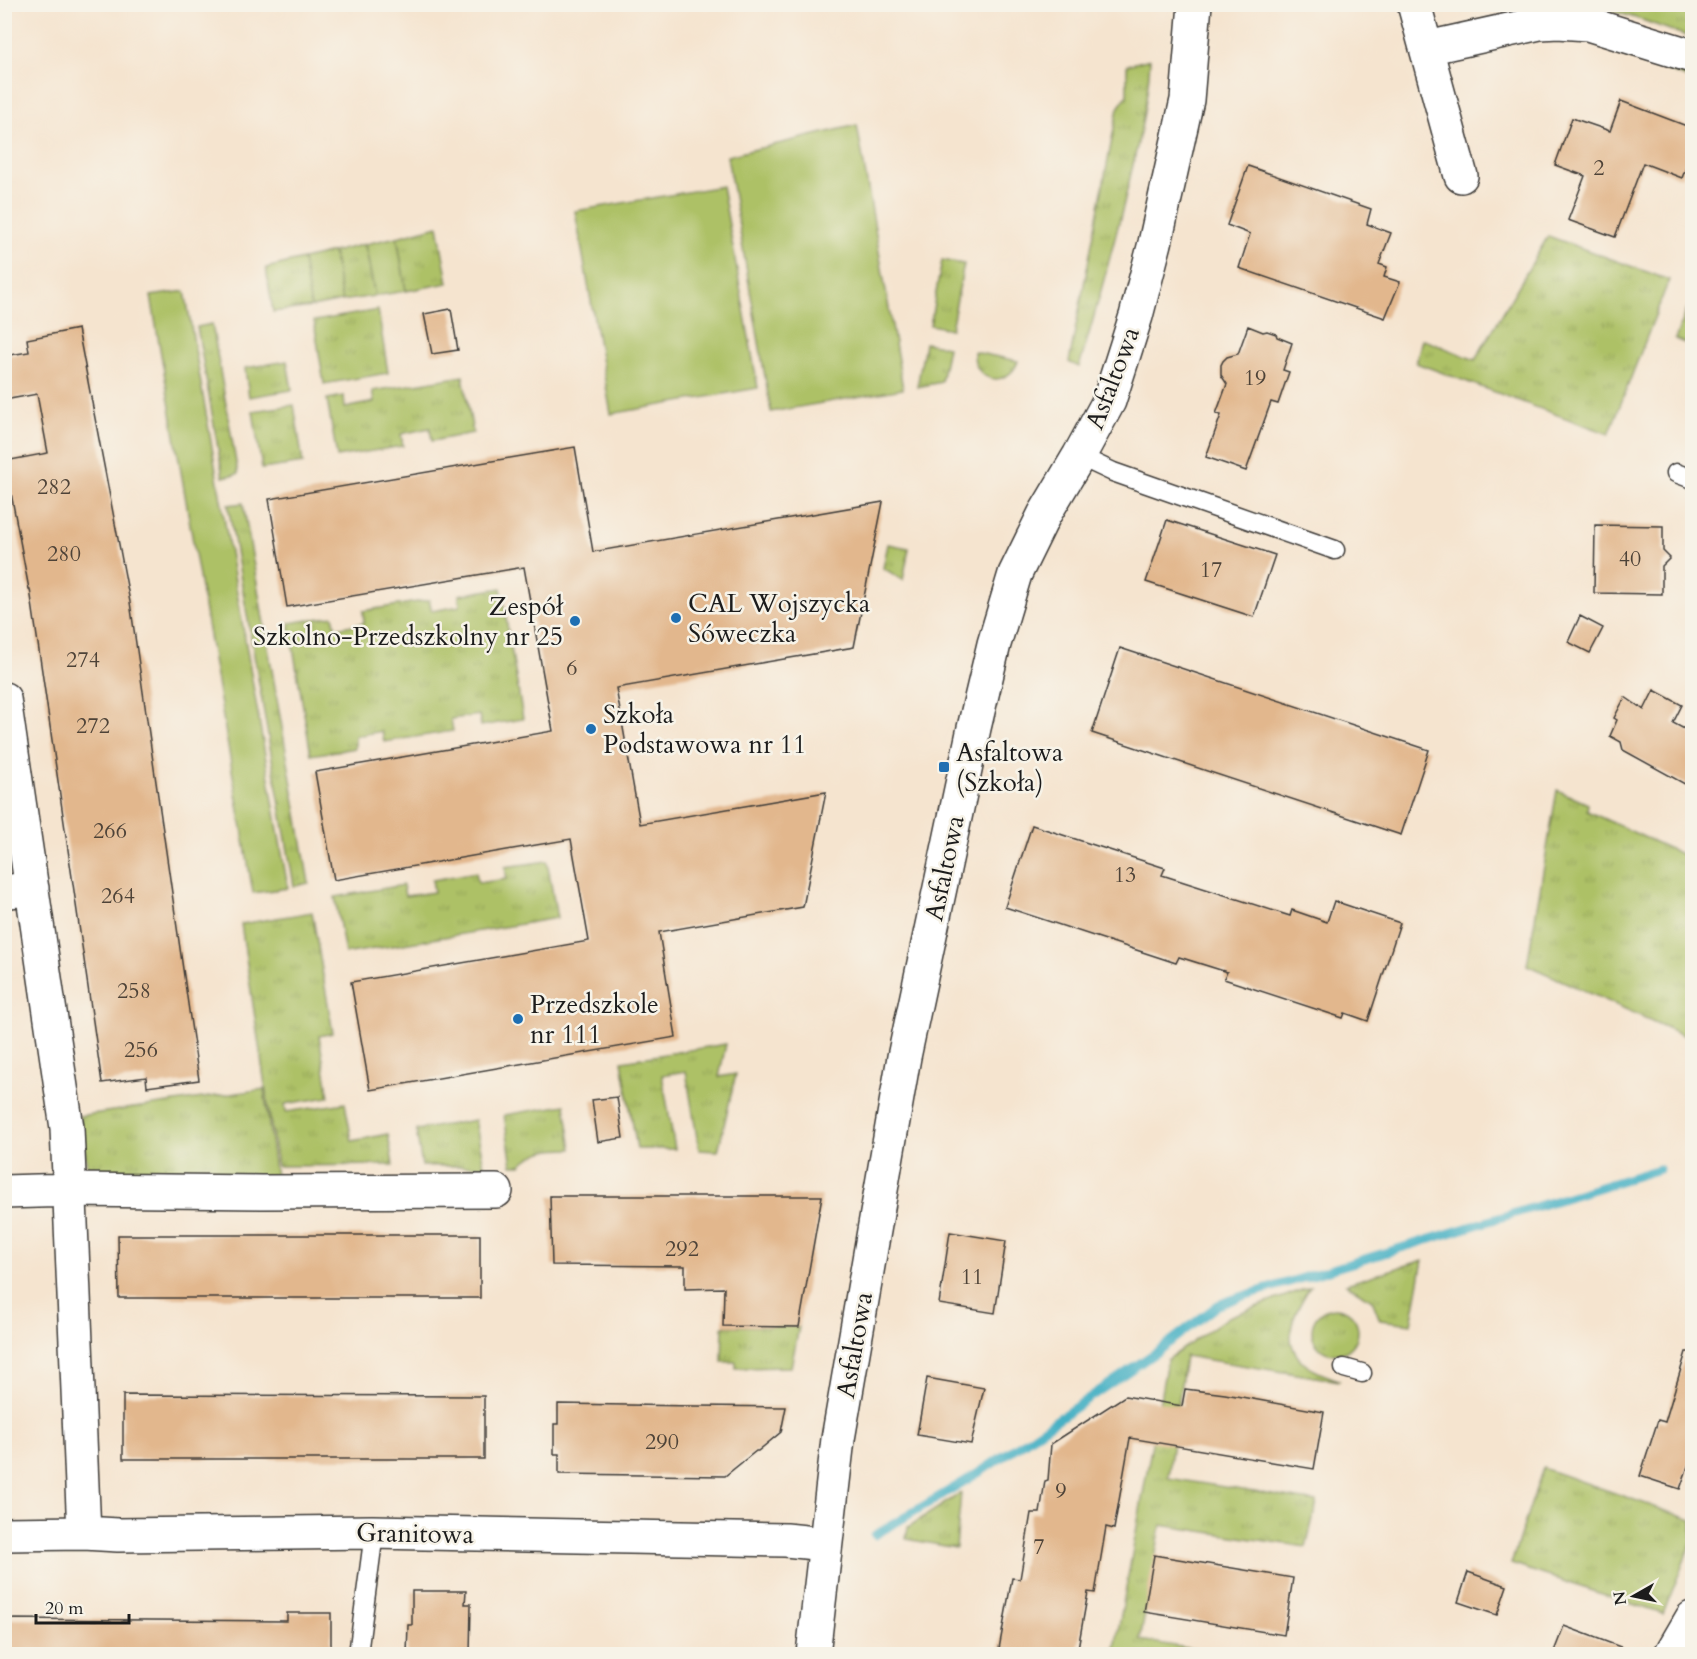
<svg xmlns="http://www.w3.org/2000/svg" width="1697" height="1659" font-family="Cardo,serif">
<defs>
<pattern id="grass-tufts" width="24" height="20" patternUnits="userSpaceOnUse" patternTransform="scale(1.5)"><rect width="24" height="20" fill="#adc166"/><path d="M3 7l-1-3M5 7V3M7 7l1-3M15 17l-1-3M17 17v-4M19 17l1-3" fill="none" stroke="#94a558"/></pattern>
</defs>
<rect width="100%" height="100%" fill="#f7f3e8"/>
<filter id="ink" filterUnits="userSpaceOnUse"><feTurbulence type="fractalNoise" baseFrequency=".0167" numOctaves="2"/><feDisplacementMap in="SourceGraphic" scale="12" xChannelSelector="R" yChannelSelector="G"/><feConvolveMatrix kernelMatrix="1 2 1 2 8 2 1 2 1" color-interpolation-filters="sRGB"/></filter>
<filter id="wash" filterUnits="userSpaceOnUse"><feTurbulence type="fractalNoise" baseFrequency=".008" numOctaves="4" result="noise"/><feDisplacementMap in="SourceGraphic" scale="24" xChannelSelector="R" yChannelSelector="G"/><feGaussianBlur stdDeviation="1.35" result="paint"/><feColorMatrix in="noise" values="0 0 0 0 0 0 0 0 0 0 0 0 0 0 0 0 0 1.4 0 .05"/><feComposite in="paint" operator="in"/></filter>
<g filter="url(#wash)">
<rect width="100%" height="100%" fill="#f5e4cf"/>
<path fill="url(#grass-tufts)" stroke="#646e41" stroke-width="1.5" d="M1588 5H1663L1692 15V38L1639 19 1606 9 1600 10Z
M1611 49 1692 72V80L1610 50Z
M1150 59C1148 108 1135 156 1124 203 1110 258 1096 313 1079 367L1069 362 1118 108 1127 95V65Z
M438 226 448 283 406 291 397 237Z
M1548 236 1669 280 1609 434 1416 363 1422 339 1475 360Z
M365 244 375 296 342 301 333 252Z
M303 259 311 307 273 312 266 268Z
M942 260 964 264 951 329 930 325Z
M1692 298V346L1675 339Z
M378 310 388 373 324 384 314 321Z
M212 324 238 474 223 477 197 327Z
M925 343 948 347 941 382 917 387Z
M974 352 1018 361C1012 380 988 387 977 367 974 363 974 357 974 352Z
M287 361 292 390 249 397 245 368Z
M463 376 473 433 432 441 430 428 401 434 403 446 337 457 327 399 344 396 345 408 374 402 372 391Z
M294 405 303 463 262 469 253 411Z
M243 503 309 883 294 886 228 505Z
M888 544 909 548 903 580 883 568Z
M501 588 523 719 481 726 479 715 451 719 453 731 384 742 382 731 355 736V748L311 755 289 623 333 616 336 628 364 623 363 611 429 600 432 611 460 606 459 595Z
M1557 790 1588 804 1587 811 1692 859V1039L1527 965Z
M547 861 557 918 345 954 335 897 403 885 405 896 434 892 432 880 476 872 478 883 507 879 505 867Z
M312 912 333 1033 319 1036 329 1097 285 1104 286 1112 345 1103 352 1141 388 1134 393 1165 277 1166 241 924Z
M726 1044 719 1077 736 1074 718 1151 699 1150 686 1071 662 1075 675 1149H637L622 1061Z
M264 1089 276 1177H95L88 1172 79 1116Z
M565 1105 572 1149C553 1149 535 1150 521 1165H512L504 1115Z
M475 1120 484 1166H422L416 1130Z
M1423 1260 1411 1324 1380 1320 1372 1300 1346 1284Z
M1310 1287C1295 1311 1278 1341 1305 1364 1314 1372 1329 1376 1340 1381L1185 1356 1168 1478 1317 1502 1306 1547 1161 1525 1140 1640 1221 1654H1114L1167 1360 1228 1317Z
M1312 1331a23 23 0 1 1 46 0a23 23 0 1 1-46 0Z
M723 1326 799 1327 791 1367 736 1368V1362H722Z
M1543 1468 1692 1520V1541L1663 1614 1511 1564Z
M961 1493 956 1548 906 1539 908 1527Z"/>
<path fill="#adc166" stroke="#646e41" stroke-width="1.5" d="M857 125 903 389 771 412 727 156Z
M722 186 758 388 611 414 575 211Z
M397 237 406 291 375 296 365 244Z
M333 252 342 301 311 307 303 259Z
M185 291 288 888 253 893 151 296Z"/>
<g fill="none" stroke-linecap="round" stroke-linejoin="round">
<path stroke="#47b1c5" stroke-width="9" d="M875 1535 980 1472 1158 1351 1218 1305 1237 1298 1659 1169"/>
</g>
<g id="blocks">
<path fill="#e2b78d" d="M1621 101 1692 128V167L1687 165 1682 178 1643 163 1615 237 1568 220 1585 176 1555 165 1572 118 1610 131Z
M1248 166 1371 209 1367 224 1391 233 1379 264 1387 267 1384 277 1400 282 1385 318 1239 268 1250 234 1227 225Z
M451 309 458 350 432 354 424 314Z
M1248 326 1263 332 1267 331 1276 334 1277 337 1292 343 1283 370 1289 372 1278 404 1271 402 1246 471 1206 457 1221 415 1216 414 1227 384 1221 375V365L1223 361 1227 357 1238 354Z
M78 329 130 602 199 1080 147 1087 146 1077 102 1083 30 589H29L5 461 48 453 37 394 4 400V356L29 352 27 339Z
M575 447 593 552 883 502 854 647 616 688 640 824 826 792 803 907 659 932 676 1037 370 1090 351 982 589 941 571 839 334 880 315 772 553 731 524 567 287 607 269 499Z
M1167 520 1275 555 1254 617 1146 582Z
M1595 525 1663 526V551L1670 558 1662 566V594L1594 593Z
M1580 616 1603 628 1590 653 1568 642Z
M1120 648 1429 750 1401 835 1092 733Z
M1654 690 1682 705 1673 723 1692 733V788L1623 750 1621 742 1610 736 1617 720 1614 718 1625 697 1644 710Z
M1032 825 1165 868 1162 875 1290 916 1292 910 1327 922 1334 901 1400 923 1368 1021 1345 1013 1343 1018 1224 979 1227 972 1179 957 1176 963 1005 907Z
M617 1097 623 1138 598 1142 592 1100Z
M550 1196H822L799 1327 723 1326 724 1288 685 1289V1266L552 1265Z
M950 1232 1006 1241 995 1313 939 1304Z
M118 1235H480V1298H119Z
M1686 1352H1692V1455L1680 1489 1640 1476 1658 1420 1665 1422Z
M927 1378 984 1388 971 1444 917 1435Z
M1185 1389 1225 1394 1324 1412 1314 1469 1130 1438 1114 1529 1106 1527 1095 1593 1088 1592 1077 1654H998L1012 1578 1020 1579 1031 1513H1040L1045 1481 1048 1480 1051 1444 1125 1396 1182 1406Z
M123 1395 484 1396V1459H123Z
M558 1404 696 1406 786 1407 781 1432 758 1451H756L725 1476 559 1474V1454H554V1424H558Z
M1154 1555 1293 1578 1284 1635 1144 1612Z
M1468 1572 1507 1586 1497 1615 1458 1602Z
M412 1591H466L465 1604H471L470 1654H407L408 1625H412Z
M287 1613H331V1654H4V1619L287 1621Z
M1564 1626 1634 1652V1654H1553Z"/>
</g>
</g>
<g filter="url(#ink)">
<use href="#blocks" fill-opacity="0" stroke="#3d3a37" stroke-width="1.5"/>
<g fill="none" stroke-linecap="round" stroke-linejoin="round">
<defs>
<path id="service" d="M1079 456 1113 472 1335 550
M1676 473 1692 479
M1344 1368 1362 1373
M358 1654 372 1548V1532"/>
<path id="minor" d="M1414 4 1461 176
M1427 48 1540 23 1558 22 1588 24 1692 56
M4 699 67 1128 84 1533
M4 892 32 888
M4 1192 71 1190 261 1192 496 1191
M4 1534 84 1533 118 1535 372 1532 786 1540 825 1544
M1671 1654 1692 1618"/>
<path id="tertiary" d="M813 1654 838 1439 904 1057 974 728 994 644 1015 574 1044 515 1079 456 1109 401 1136 316 1155 243 1187 100 1195 4"/>
</defs>
<use href="#service" stroke="#3d3a37" stroke-width="21"/>
<use href="#minor" stroke="#3d3a37" stroke-width="36"/>
<use href="#tertiary" stroke="#3d3a37" stroke-width="36"/>
<use href="#service" stroke="#fff" stroke-width="18"/>
<use href="#minor" stroke="#fff" stroke-width="33"/>
<use href="#tertiary" stroke="#fff" stroke-width="33"/>
</g>
</g>
<g fill="#1f6fb2" stroke="#f7f3e8" stroke-width="2">
<circle cx="676" cy="618" r="6"/>
<circle cx="575" cy="621" r="6"/>
<circle cx="591" cy="729" r="6"/>
<rect x="938" y="761" width="12" height="12" rx="3"/>
<circle cx="518" cy="1019" r="6"/>
</g>
<g text-anchor="middle" stroke-width="5" stroke-linejoin="round" paint-order="stroke">
<g font-size="22" fill="#4e4338">
<text x="1599" y="175">2</text>
<text x="1255" y="385">19</text>
<text x="54" y="494">282</text>
<text x="64" y="561">280</text>
<text x="1630" y="566">40</text>
<text x="1211" y="577">17</text>
<text x="83" y="667">274</text>
<text x="572" y="675">6</text>
<text x="93" y="733">272</text>
<text x="110" y="838">266</text>
<text x="1125" y="882">13</text>
<text x="118" y="903">264</text>
<text x="134" y="998">258</text>
<text x="141" y="1057">256</text>
<text x="682" y="1256">292</text>
<text x="972" y="1284">11</text>
<text x="662" y="1449">290</text>
<text x="1061" y="1498">9</text>
<text x="1039" y="1554">7</text>
</g>
<g font-size="26" fill="#1c1c1c" stroke="#f7f3e8">
<text transform="translate(1112 378) rotate(-69)" y="9">Asfaltowa</text>
<text transform="translate(944 868) rotate(-78)" y="9">Asfaltowa</text>
<text transform="translate(854 1345) rotate(-80)" y="9">Asfaltowa</text>
<text transform="translate(415 1533) rotate(1)" y="9">Granitowa</text>
</g>
<g font-size="26" fill="#1c1c1c" stroke="#f7f3e8" text-anchor="start">
<text x="688" y="612">CAL Wojszycka<tspan x="688" dy="30">Sóweczka</tspan></text>
<text x="563" y="615" text-anchor="end">Zespół<tspan x="563" dy="30">Szkolno-Przedszkolny nr 25</tspan></text>
<text x="603" y="723">Szkoła<tspan x="603" dy="30">Podstawowa nr 11</tspan></text>
<text x="956" y="761">Asfaltowa<tspan x="956" dy="30">(Szkoła)</tspan></text>
<text x="530" y="1013">Przedszkole<tspan x="530" dy="30">nr 111</tspan></text>
</g>
</g>
<rect width="1697" height="1659" fill="none" stroke="#f7f3e8" stroke-width="24"/>
<g transform="translate(1634 1596) rotate(261)" stroke="#f7f3e8" stroke-width="4.5" paint-order="stroke">
<path d="M0-4.5L10 22L0 15L-10 22Z" fill="#1c1c1c"/>
<text y="-9" font-size="16" font-weight="bold" text-anchor="middle" fill="#1c1c1c">N</text>
</g>
<path d="M36 1614v9h93v-9" fill="none" stroke="#1c1c1c" stroke-width="3"/>
<text x="45" y="1614" font-size="18" fill="#1c1c1c" stroke="#f7f3e8" stroke-width="4.5" paint-order="stroke">20 m</text>
</svg>
